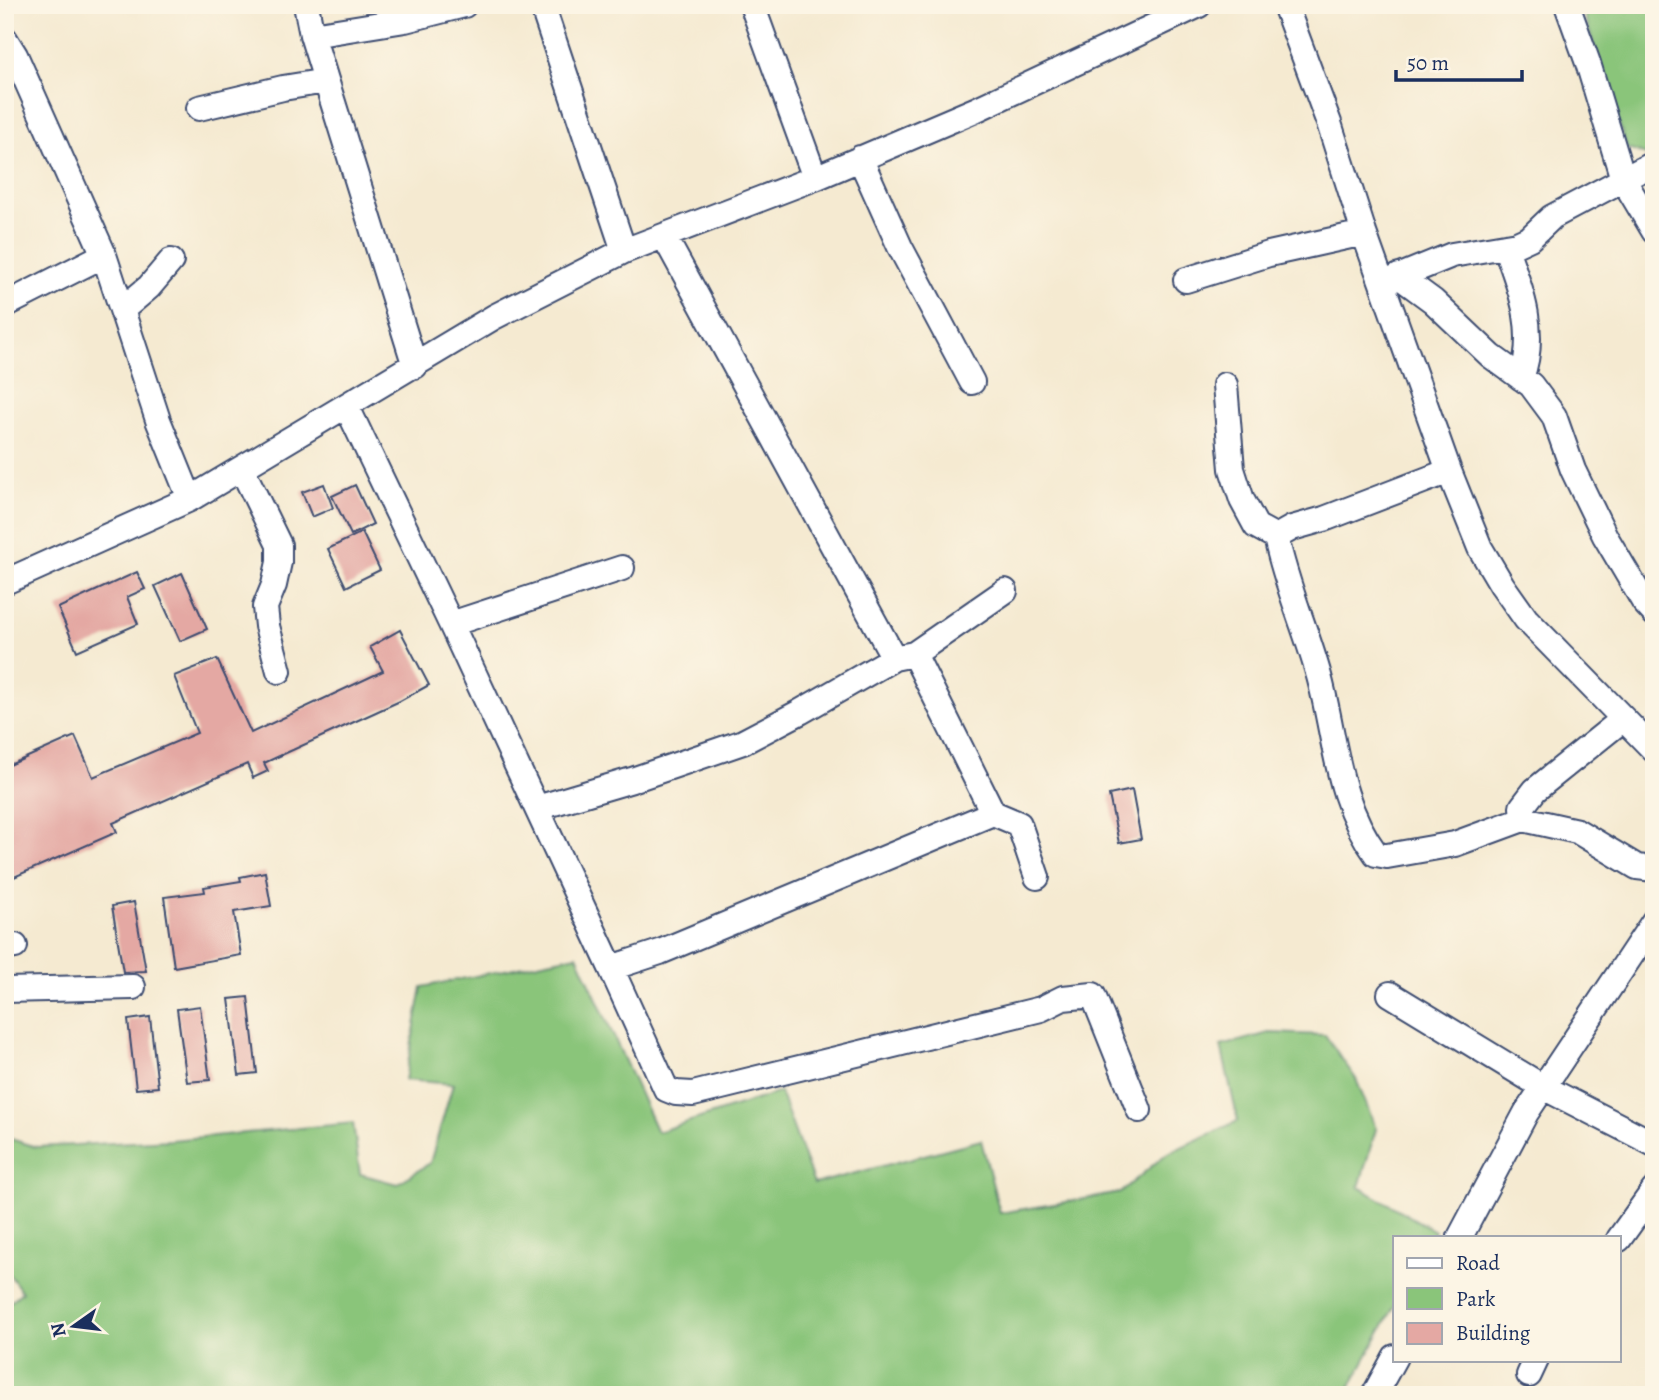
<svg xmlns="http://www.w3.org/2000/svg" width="1659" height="1400" font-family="Alegreya,serif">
<rect width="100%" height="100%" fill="#fcf5e5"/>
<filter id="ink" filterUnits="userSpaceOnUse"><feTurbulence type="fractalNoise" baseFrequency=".0143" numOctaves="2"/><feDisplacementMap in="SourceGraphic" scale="14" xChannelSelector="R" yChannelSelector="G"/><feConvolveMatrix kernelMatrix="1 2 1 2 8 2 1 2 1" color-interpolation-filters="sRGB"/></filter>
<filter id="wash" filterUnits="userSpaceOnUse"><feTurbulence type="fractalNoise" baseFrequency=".00686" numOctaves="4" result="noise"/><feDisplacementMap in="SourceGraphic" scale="28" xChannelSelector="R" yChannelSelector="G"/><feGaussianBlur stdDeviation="1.57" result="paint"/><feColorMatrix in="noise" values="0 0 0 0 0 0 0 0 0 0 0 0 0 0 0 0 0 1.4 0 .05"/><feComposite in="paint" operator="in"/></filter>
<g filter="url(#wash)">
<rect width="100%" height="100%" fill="#f5ead1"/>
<path fill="#8ac57a" stroke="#527a6c" stroke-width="2" d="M1581 5H1654V152L1646 155 1627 149Z
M577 955 657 1132 780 1092 814 1184 981 1140 1000 1213 1120 1193 1166 1154 1238 1121 1221 1046 1269 1033 1325 1035 1356 1079 1376 1129 1359 1187 1435 1231 1432 1237H1395V1305L1346 1395H5V1306L22 1292 5 1268V1137L36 1147 171 1140 353 1123 360 1174 397 1184 430 1163 453 1084 405 1080 422 987Z"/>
<g id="blocks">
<path fill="#e4a8a3" d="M324 484 333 508 312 517 302 492Z
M355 485 373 524 351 535 332 496Z
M362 532 380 570 346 587 328 549Z
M137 572 145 589 127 597 138 624 77 651 58 608Z
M182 573 207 629 180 641 155 586Z
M400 630 429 685 400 701 264 763 268 771 253 778 247 764 113 823 117 832 5 881V767L75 736 93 777 197 733 174 676 217 659 251 733 383 671 370 647Z
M1132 790 1141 839 1119 843 1109 795Z
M265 872 271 906 234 912 241 955 174 967 164 897 205 892 204 887 241 881 240 877Z
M134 902 146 971 123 972 112 906Z
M248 997 257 1073 239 1075 229 999Z
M200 1006 210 1080 187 1082 177 1009Z
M150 1017 158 1087 136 1089 128 1020Z"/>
</g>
</g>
<g filter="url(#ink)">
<use href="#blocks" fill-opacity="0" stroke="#3c4b6f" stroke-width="2"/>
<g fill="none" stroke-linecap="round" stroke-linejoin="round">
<defs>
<path id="minor" d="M306 5 312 35 415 366
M542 5 624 251
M752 5 815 178
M1285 5 1329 123 1364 233 1449 471 1480 548 1502 585 1526 619 1654 750
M1567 5 1588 63 1623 179 1654 231
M312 35 405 20 464 5
M5 39 15 55 104 255 158 420 190 499
M199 108 283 88 326 81
M860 158 900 247 972 382
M664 236 894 658
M1505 246C1521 289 1538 333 1521 378
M1399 276 1433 301 1491 356 1531 385 1554 416 1573 470 1605 536 1644 602 1654 613
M1186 280 1269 254 1364 233
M1386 282 1452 255 1517 244 1530 238 1552 217 1654 163
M5 305 104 255
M123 309 149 287 171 261
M1225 385 1232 469 1242 500 1256 526 1276 537C1286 585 1306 629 1319 676 1336 738 1336 800 1376 854L1387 856 1455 844 1523 819 1577 831 1637 867 1654 869
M347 407 451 624 611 968 660 952 993 813 1019 824 1037 877
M242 469 279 545V562L274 585 265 607 267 626 279 671
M1276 537 1292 528 1324 519 1449 471
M5 582 190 499 494 317 624 251 815 178 975 110 1199 5
M451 624 622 568
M914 654 993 813
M537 808 632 780 743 742 800 712 894 658 914 654 1005 591
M1523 819 1522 807 1535 790 1622 720
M5 948 15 946
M611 968 666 1089 676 1093 693 1094 1041 1009 1063 998 1093 995 1139 1110
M5 990 133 987
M1390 994 1543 1087 1654 1144
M1460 1237 1526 1113 1654 921
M1619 1239 1654 1190
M1529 1375 1536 1360
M1374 1395 1395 1357"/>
</defs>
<use href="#minor" stroke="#3c4b6f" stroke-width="28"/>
<use href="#minor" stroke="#fff" stroke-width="24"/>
</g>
</g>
<rect width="1659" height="1400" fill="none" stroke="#fcf5e5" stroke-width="28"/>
<rect x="1393" y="1236" width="228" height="126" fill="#fcf5e5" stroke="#a2a6af" stroke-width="2"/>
<rect x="1407" y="1258" width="35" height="10" fill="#ffffff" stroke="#a2a6af" stroke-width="2"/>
<text x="1456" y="1270" font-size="21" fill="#1b2f5e">Road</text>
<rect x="1407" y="1288" width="35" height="21" fill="#8ac57a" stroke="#a2a6af" stroke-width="2"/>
<text x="1456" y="1306" font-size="21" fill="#1b2f5e">Park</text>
<rect x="1407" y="1323" width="35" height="21" fill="#e4a8a3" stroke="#a2a6af" stroke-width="2"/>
<text x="1456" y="1340" font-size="21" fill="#1b2f5e">Building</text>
<g transform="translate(74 1326) rotate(256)" stroke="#fcf5e5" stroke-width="5" paint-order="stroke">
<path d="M0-5L12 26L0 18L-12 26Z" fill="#1b2f5e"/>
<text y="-10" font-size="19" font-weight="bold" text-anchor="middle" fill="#1b2f5e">N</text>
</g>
<path d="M1396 70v10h126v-10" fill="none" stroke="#1b2f5e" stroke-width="3.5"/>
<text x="1407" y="70" font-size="21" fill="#1b2f5e" stroke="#fcf5e5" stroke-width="5" paint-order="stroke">50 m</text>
</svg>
